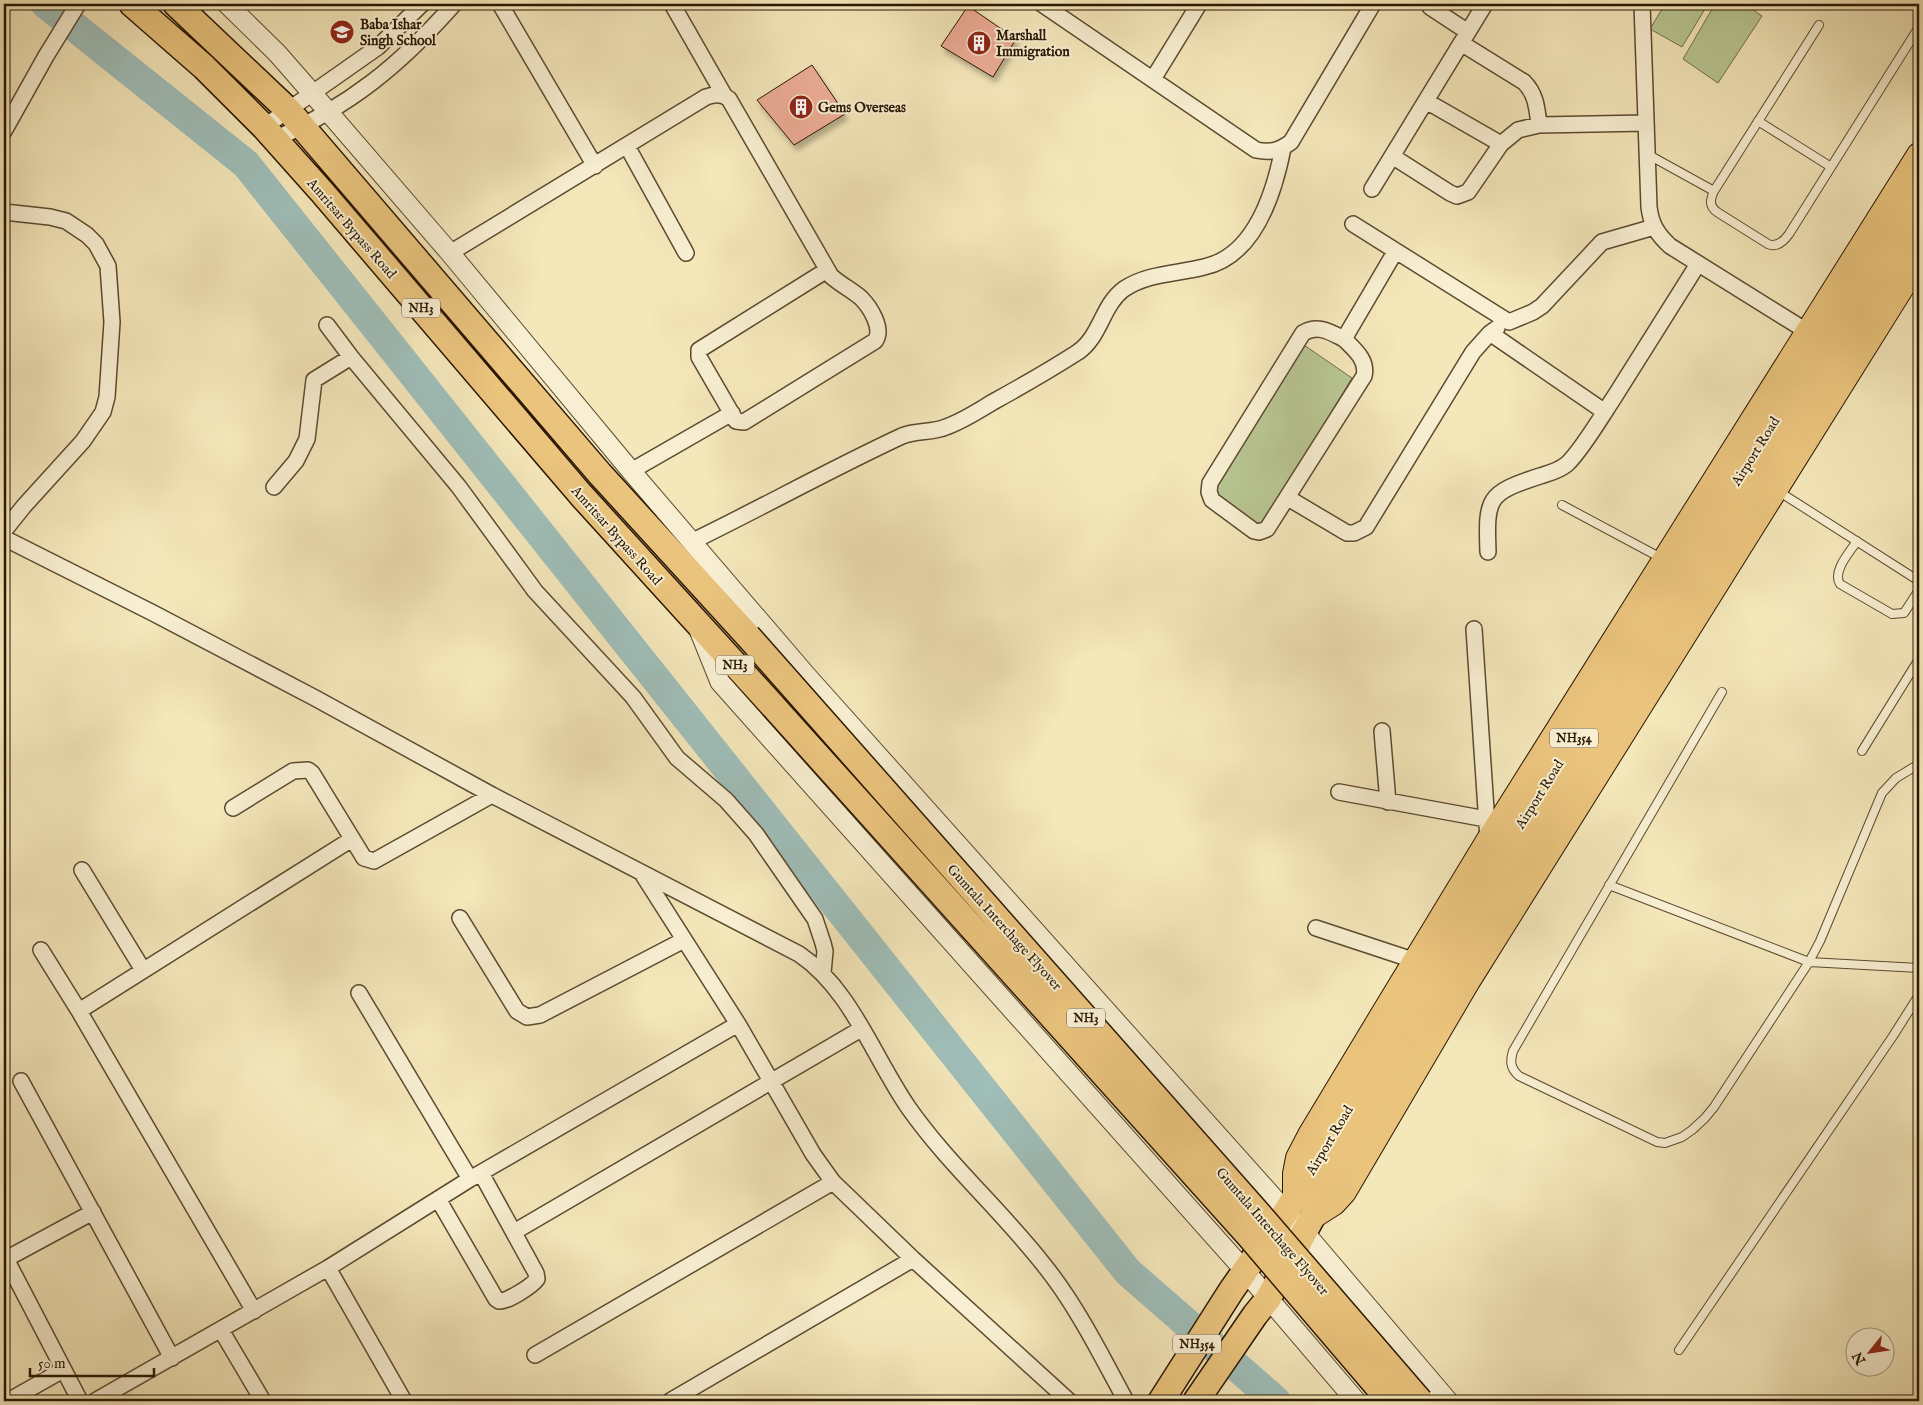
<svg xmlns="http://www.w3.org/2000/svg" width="1923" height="1405" font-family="'IM FELL English',serif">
<defs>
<filter id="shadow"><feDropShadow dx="3" dy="5.5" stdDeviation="2.5" flood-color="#0004"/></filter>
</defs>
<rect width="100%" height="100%" fill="#f4e7ba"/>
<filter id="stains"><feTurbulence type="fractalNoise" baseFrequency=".004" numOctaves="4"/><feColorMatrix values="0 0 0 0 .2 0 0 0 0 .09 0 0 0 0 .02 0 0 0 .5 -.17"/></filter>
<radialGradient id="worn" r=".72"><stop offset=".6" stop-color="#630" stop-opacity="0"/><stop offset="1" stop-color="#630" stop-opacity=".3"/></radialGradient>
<path fill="#b8c692" stroke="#716e4a" d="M1665 4H1708L1682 47 1650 29Z
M1715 4H1745L1762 16 1718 83 1683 59Z
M1301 343 1352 378 1258 532 1209 494Z"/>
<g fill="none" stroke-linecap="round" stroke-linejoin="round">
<path stroke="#9fbeb9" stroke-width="30" d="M46 4 246 164 1128 1272 1276 1401"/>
</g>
<path fill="#ebab95" stroke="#2a1602" filter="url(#shadow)" d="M968 6 1016 39 993 77 941 46Z
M812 65 845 114 794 145 757 100Z"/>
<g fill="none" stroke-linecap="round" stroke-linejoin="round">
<defs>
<path id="service" d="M1758 121 1831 167
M1647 154 1714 191C1710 200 1709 206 1717 212L1768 244C1777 248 1784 241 1789 234L1919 27
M1714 191 1819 25
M1778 491 1919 581
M1562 505 1663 559
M1857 541C1850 552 1832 571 1840 584L1892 614 1904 613 1919 590
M1722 692 1513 1051C1510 1061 1510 1068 1519 1076L1657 1142 1665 1143 1682 1137 1692 1130 1705 1118 1714 1107 1809 962 1820 941 1882 793 1896 778 1919 764
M1862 751 1919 659
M1609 885 1809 962 1919 968
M1679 1350 1893 1036 1919 995"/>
<path id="minor" d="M500 4 595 166
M672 4 724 95
M1042 4 1256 150C1270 153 1279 151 1291 142L1373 4
M1642 4 1649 207C1651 224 1657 234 1670 246L1808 332
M1430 7 1468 32
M1461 43 1524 82C1536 94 1537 108 1539 125
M1153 79 1199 4
M1426 101 1501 144
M264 127 378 47 422 4
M4 131 46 56 78 4
M275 139C350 106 400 65 454 4
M627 146 686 253
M1392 156 1450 193 1457 196 1468 192 1501 144 1518 130 1539 125 1646 123
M1372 189 1485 4
M4 212 50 217 66 221 87 235 96 244 108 266 112 322 107 397 103 412 83 441 24 506 4 531
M1353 224 1509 322 1533 312 1542 306 1602 242 1654 227
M450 253 706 97C714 94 722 93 729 99L831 276C841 285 852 290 861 298 870 307 884 329 875 341L744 422 736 421 699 357V350L827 270
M327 325 351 357 459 487 535 591 633 697 677 758 726 800 756 834 815 919 823 943 825 951 823 973
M1497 328 1490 333 1605 412
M1344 339C1330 332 1318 324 1303 333L1210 483 1209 492 1212 500 1254 531 1259 532 1267 529 1364 376C1368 360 1354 349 1344 339L1395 252
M631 471 732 413
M274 487 296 461 307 439 314 380 351 357
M1288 498 1347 533H1354L1366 527 1473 352 1490 333
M4 538 153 613 315 698 492 795 799 954C851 989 873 1056 908 1107 948 1164 1001 1210 1044 1265 1077 1306 1101 1355 1126 1401
M693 541C763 507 831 469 902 436 916 430 932 433 946 427 963 421 978 411 993 402 1022 386 1050 370 1078 352 1101 336 1102 305 1124 289 1148 273 1177 274 1204 267 1255 256 1274 194 1283 148
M1488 552C1486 498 1487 493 1540 476 1549 473 1559 471 1567 464 1582 450 1603 414 1615 396 1643 352 1670 308 1698 264
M1474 629 1488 840
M1382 731 1388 802
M1339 792 1486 819
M233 808 293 771 308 770 312 773 364 858 374 861 492 795
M82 870 143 970
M643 875 738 1024 813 1154 833 1182 913 1259 1069 1401
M460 918 517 1011 527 1017 540 1015 684 940
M1316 928 1416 961
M41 950 79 1011
M359 993 470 1179
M21 1081 172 1358
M438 1199 496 1299 499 1301C507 1302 532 1286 537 1279L536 1273 481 1173
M514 1232 861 1029
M4 1255 80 1401
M4 1260 93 1212
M328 1268 404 1401
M254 1311 79 1011 352 839
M221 1330 263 1401
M535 1355 833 1182
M8 1401 63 1370
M95 1401 328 1268 470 1179 738 1024
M670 1401 913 1259"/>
<path id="tertiary" d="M227 4 277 53 312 93 450 253 631 471 806 675 1305 1233 1448 1401
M699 630 720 682 1245 1271 1356 1401"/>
<path id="primary" d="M1295 1197V1174L1298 1158 1310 1135 1380 1019 1488 841 1919 155
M1315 1215 1334 1203 1344 1192 1468 981 1919 260"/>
<path id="trunk" d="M132 4 204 67 264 127 322 192 581 495 773 706
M176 4 288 110 600 474 748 636
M1161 1401 1231 1291 1286 1212 1511 839 1666 595 1919 187
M1196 1401 1255 1315 1268 1299 1406 1044 1525 852 1919 229"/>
</defs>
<use href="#service" stroke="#5c4a30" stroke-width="10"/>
<use href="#minor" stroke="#5c4a30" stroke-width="18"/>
<use href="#tertiary" stroke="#5c4a30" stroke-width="21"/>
<use href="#primary" stroke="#2a1602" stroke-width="26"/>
<use href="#trunk" stroke="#2a1602" stroke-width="28"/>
<use href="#service" stroke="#f8efd2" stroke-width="8"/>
<use href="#minor" stroke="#f8efd2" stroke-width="15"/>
<use href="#tertiary" stroke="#f8efd2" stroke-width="19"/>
<use href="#primary" stroke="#eac47d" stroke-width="24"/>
<use href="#trunk" stroke="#eac47d" stroke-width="25"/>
<defs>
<path id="trunk-bridge" d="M748 636 1257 1212 1420 1401
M773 706 1250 1237 1390 1401"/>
</defs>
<use href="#trunk-bridge" stroke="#2a1602" stroke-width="28" stroke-linecap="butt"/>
<use href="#trunk-bridge" stroke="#eac47d" stroke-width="25"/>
</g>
<defs>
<symbol id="school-disc" viewBox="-11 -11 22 22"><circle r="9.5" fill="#8f2418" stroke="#f8efd2"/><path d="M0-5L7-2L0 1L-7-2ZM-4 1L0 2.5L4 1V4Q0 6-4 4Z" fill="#fff"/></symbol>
<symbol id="building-disc" viewBox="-11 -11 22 22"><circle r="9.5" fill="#8f2418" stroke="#f8efd2"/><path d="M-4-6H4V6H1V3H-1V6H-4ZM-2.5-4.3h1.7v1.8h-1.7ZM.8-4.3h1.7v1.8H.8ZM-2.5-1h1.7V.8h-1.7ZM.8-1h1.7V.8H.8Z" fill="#fff"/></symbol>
</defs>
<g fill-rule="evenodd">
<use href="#school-disc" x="328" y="18" width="28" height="28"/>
<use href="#building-disc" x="965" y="29" width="28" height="28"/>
<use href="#building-disc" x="787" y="93" width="28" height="28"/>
</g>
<g text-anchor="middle" stroke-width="4" stroke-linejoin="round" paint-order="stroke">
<g fill="#f8efd2" stroke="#685740" stroke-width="1">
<rect x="402" y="298.5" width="38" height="19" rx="4"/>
<rect x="716" y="655.5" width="38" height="19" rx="4"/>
<rect x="1550" y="728.5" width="48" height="19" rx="4"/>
<rect x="1067" y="1008.5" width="38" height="19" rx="4"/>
<rect x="1173" y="1334.5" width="48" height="19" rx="4"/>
</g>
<g font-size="12" font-weight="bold" fill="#2a1602">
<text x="421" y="312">NH3</text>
<text x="735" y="669">NH3</text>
<text x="1574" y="742">NH354</text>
<text x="1086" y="1022">NH3</text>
<text x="1197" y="1348">NH354</text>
</g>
<g font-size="14" font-weight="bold" fill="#2a1602" stroke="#f8efd2" text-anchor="start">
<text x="360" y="29">Baba Ishar<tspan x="360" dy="16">Singh School</tspan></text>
<text x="996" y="40">Marshall<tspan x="996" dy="16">Immigration</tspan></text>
<text x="818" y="112">Gems Overseas</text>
</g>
<g font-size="14" fill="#2a1602" stroke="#f8efd2">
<text transform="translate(352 228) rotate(49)" y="5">Amritsar Bypass Road</text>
<text transform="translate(1755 451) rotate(-58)" y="5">Airport Road</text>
<text transform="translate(617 535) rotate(48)" y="5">Amritsar Bypass Road</text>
<text transform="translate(1539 794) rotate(-58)" y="5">Airport Road</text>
<text transform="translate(1005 927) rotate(48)" y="5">Gumtala Interchage Flyover</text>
<text transform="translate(1329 1140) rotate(-59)" y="5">Airport Road</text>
<text transform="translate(1273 1231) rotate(49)" y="5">Gumtala Interchage Flyover</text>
</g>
</g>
<rect width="1923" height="1405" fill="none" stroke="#f4e7ba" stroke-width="20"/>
<rect x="5" y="5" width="1913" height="1395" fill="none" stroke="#2a1602" stroke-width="2.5"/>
<rect x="10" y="10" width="1903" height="1385" fill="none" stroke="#2a1602"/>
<g transform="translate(1870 1352) rotate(240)"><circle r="24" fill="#f8efd2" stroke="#a6987f"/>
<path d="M0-4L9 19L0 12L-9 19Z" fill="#8f2418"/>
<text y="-8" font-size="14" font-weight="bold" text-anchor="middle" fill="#2a1602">N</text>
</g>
<path d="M30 1368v8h124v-8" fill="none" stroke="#2a1602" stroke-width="2.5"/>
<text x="38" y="1368" font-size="15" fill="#2a1602" stroke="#f8efd2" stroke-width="4" paint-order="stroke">50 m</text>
<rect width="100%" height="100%" filter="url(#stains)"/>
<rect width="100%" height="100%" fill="url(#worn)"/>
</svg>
